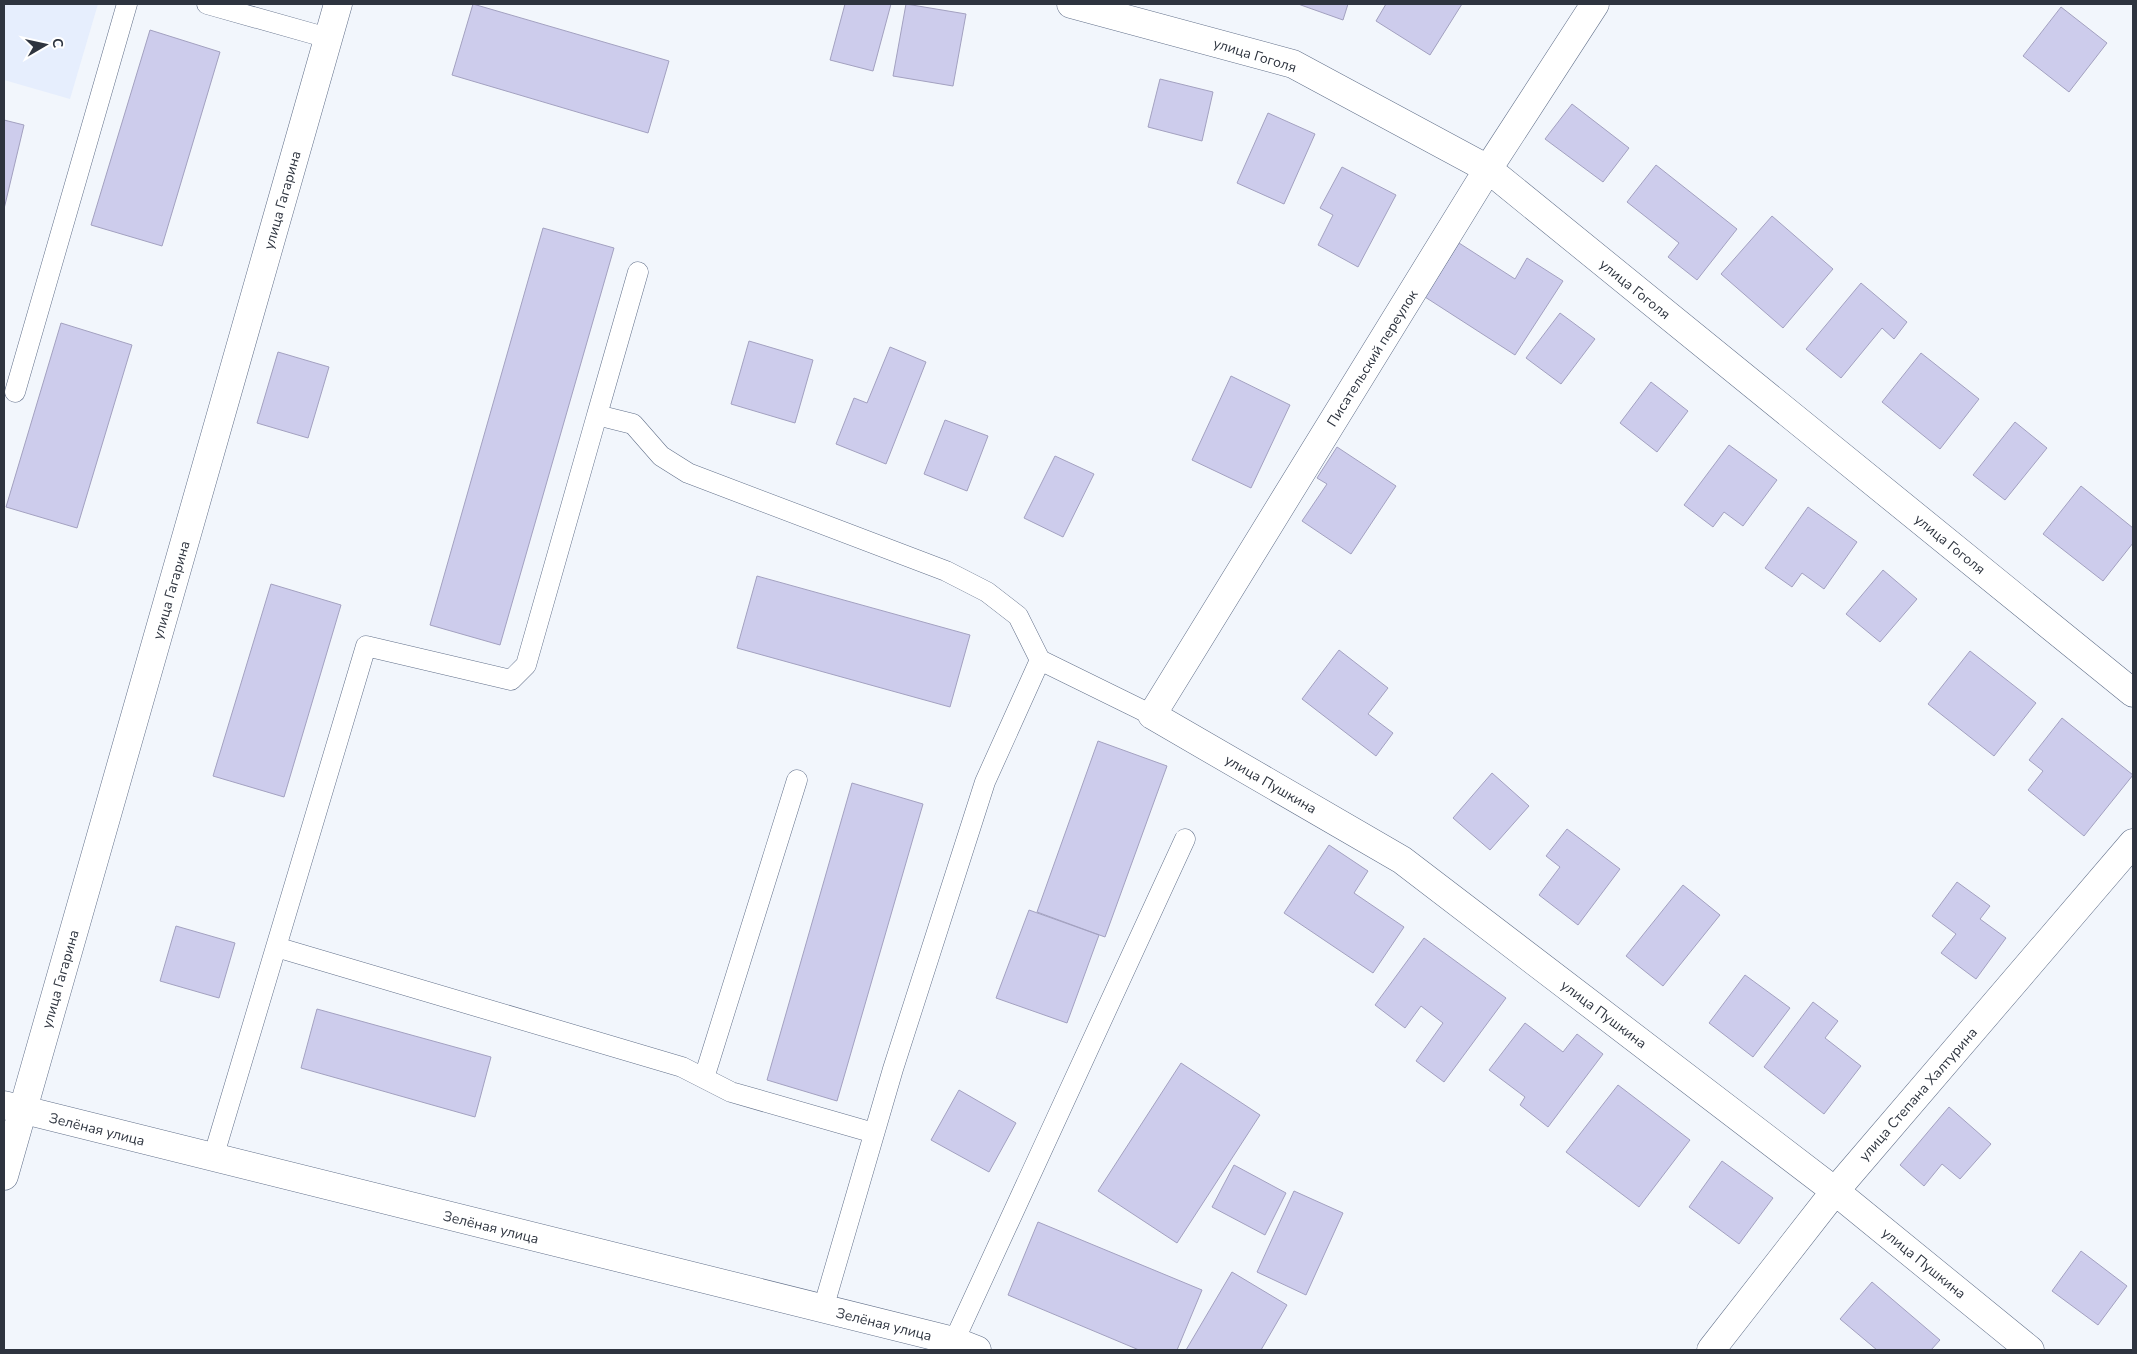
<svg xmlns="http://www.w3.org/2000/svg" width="2137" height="1354" font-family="'Nunito Sans',sans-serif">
<rect width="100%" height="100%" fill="#f2f6fc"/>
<path fill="#e6eefd" d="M4 4H98L70 99 4 80Z"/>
<path fill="#cdccec" stroke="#a3a1c0" d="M473 4 669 61 648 133 452 75Z
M845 4H891L873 71 830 60Z
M906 4 966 14 953 86 893 76Z
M1298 4H1348L1343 20Z
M1386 4H1462L1430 55 1376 21Z
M2061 7 2107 43 2069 92 2023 56Z
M150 30 220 52 162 246 91 225Z
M1160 79 1213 92 1202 141 1148 127Z
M1572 104 1629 148 1603 182 1545 139Z
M1268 113 1315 134 1284 204 1237 183Z
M4 120 24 125 4 209Z
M1656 165 1737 229 1697 280 1668 257 1679 243 1627 202Z
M1342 167 1396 195 1358 267 1318 245 1333 215 1320 208Z
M1772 216 1833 269 1783 328 1721 274Z
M543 228 614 248 500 645 430 625Z
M1459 243 1515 279 1527 258 1563 281 1515 355 1425 297Z
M1861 283 1907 322 1894 339 1882 328 1841 378 1806 349Z
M1560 313 1595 339 1561 384 1526 358Z
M61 323 132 345 77 528 6 507Z
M749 341 813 360 795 423 731 404Z
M890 347 926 362 886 464 836 444 854 398 867 403Z
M278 352 329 367 308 438 257 423Z
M1921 353 1979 399 1940 449 1882 402Z
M1231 376 1290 405 1251 488 1192 460Z
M1651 382 1688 411 1657 452 1620 423Z
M945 420 988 436 967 491 924 474Z
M2015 422 2047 448 2005 500 1973 475Z
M1729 445 1777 480 1743 526 1724 512 1713 527 1684 505Z
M1337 447 1396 486 1351 554 1302 521 1327 484 1317 478Z
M1055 456 1094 474 1063 537 1024 518Z
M2081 486 2133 528V543L2103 581 2043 534Z
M1808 507 1857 542 1824 589 1802 573 1792 587 1765 568Z
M1883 570 1917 599 1880 642 1846 614Z
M757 576 970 635 950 707 737 648Z
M271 584 341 605 284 797 213 776Z
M1339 650 1388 688 1368 714 1393 733 1376 756 1302 699Z
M1970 651 2036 703 1994 756 1928 704Z
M2062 718 2133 775 2084 836 2028 790 2043 771 2029 760Z
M1098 741 1167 766 1105 937 1037 912Z
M1492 773 1529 806 1490 850 1453 818Z
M852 783 923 804 837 1101 767 1080Z
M1567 829 1620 869 1578 925 1539 895 1560 867 1546 856Z
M1329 845 1368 871 1354 893 1404 927 1373 973 1284 913Z
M1957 882 1990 906 1980 919 2006 938 1976 979 1941 953 1956 934 1932 916Z
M1683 885 1720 915 1663 986 1626 956Z
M1029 910 1099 935 1067 1023 996 998Z
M176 926 235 943 219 998 160 981Z
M1424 938 1506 998 1444 1082 1416 1061 1443 1023 1421 1006 1405 1028 1375 1005Z
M1745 975 1790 1008 1753 1057 1709 1023Z
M1813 1002 1838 1021 1825 1038 1861 1066 1824 1114 1764 1067Z
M317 1009 491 1057 475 1117 301 1068Z
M1525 1023 1563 1052 1577 1034 1603 1054 1548 1127 1520 1105 1525 1097 1489 1070Z
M1181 1063 1260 1115 1177 1243 1098 1191Z
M1618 1085 1690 1140 1639 1207 1566 1152Z
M959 1090 1016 1123 989 1172 931 1140Z
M1949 1107 1991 1144 1960 1179 1942 1164 1924 1186 1900 1165Z
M1722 1161 1773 1198 1739 1244 1689 1207Z
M1234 1165 1286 1193 1265 1235 1212 1207Z
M1294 1191 1343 1213 1306 1295 1257 1272Z
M1038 1222 1202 1290 1177 1350H1139L1008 1295Z
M2081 1251 2127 1286 2098 1325 2052 1291Z
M1232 1272 1287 1305 1261 1350H1186Z
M1872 1282 1940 1340 1931 1350H1877L1840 1319Z"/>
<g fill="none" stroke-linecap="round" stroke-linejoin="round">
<defs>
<path id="lane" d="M207 4 328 38
M15 392 127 4
M597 415 638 272
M276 947 682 1067 731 1092 874 1133
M704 1078 797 780
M213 1158 366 646 511 680 526 665 597 415 633 424 661 456 688 473 946 571 987 592 1018 616 1040 660 1152 715
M823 1309 893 1069 985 782 1040 660
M954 1341 1185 839"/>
<path id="street" d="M1071 4 1293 64 1488 169 2133 693
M1595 4 1488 169 1152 715 1402 860 1835 1191 2030 1350
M4 1105 954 1341 977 1350
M4 1176 338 4
M1711 1350 1835 1191 2133 843"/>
</defs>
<use href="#lane" stroke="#62708a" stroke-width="21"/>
<use href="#street" stroke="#62708a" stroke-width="29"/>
<use href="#lane" stroke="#fff" stroke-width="20"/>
<use href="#street" stroke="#fff" stroke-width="28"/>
</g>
<g text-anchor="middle" stroke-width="4.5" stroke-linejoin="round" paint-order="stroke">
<g font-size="14" fill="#2e343f" stroke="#fff">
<text transform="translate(1255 55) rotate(17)" y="5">улица Гоголя</text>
<text transform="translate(282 200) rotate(-74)" y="5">улица Гагарина</text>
<text transform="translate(1635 289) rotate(39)" y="5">улица Гоголя</text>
<text transform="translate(1372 358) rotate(-58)" y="5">Писательский переулок</text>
<text transform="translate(1950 544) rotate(39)" y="5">улица Гоголя</text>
<text transform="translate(171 590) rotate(-74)" y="5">улица Гагарина</text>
<text transform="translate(1271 784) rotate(30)" y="5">улица Пушкина</text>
<text transform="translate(60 979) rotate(-74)" y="5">улица Гагарина</text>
<text transform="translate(1604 1014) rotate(37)" y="5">улица Пушкина</text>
<text transform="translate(1918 1094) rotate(-49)" y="5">улица Степана Халтурина</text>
<text transform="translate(97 1129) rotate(14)" y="5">Зелёная улица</text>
<text transform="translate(491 1227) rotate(14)" y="5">Зелёная улица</text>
<text transform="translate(1924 1263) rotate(39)" y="5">улица Пушкина</text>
<text transform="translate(884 1324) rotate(14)" y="5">Зелёная улица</text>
</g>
</g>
<rect width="2137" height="1354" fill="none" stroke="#2e343f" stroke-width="10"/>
<g transform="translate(45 45) rotate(81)" stroke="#ffffff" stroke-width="4" paint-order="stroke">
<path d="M0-4L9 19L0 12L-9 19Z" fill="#2e343f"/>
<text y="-8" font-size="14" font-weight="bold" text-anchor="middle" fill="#2e343f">С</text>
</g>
</svg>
